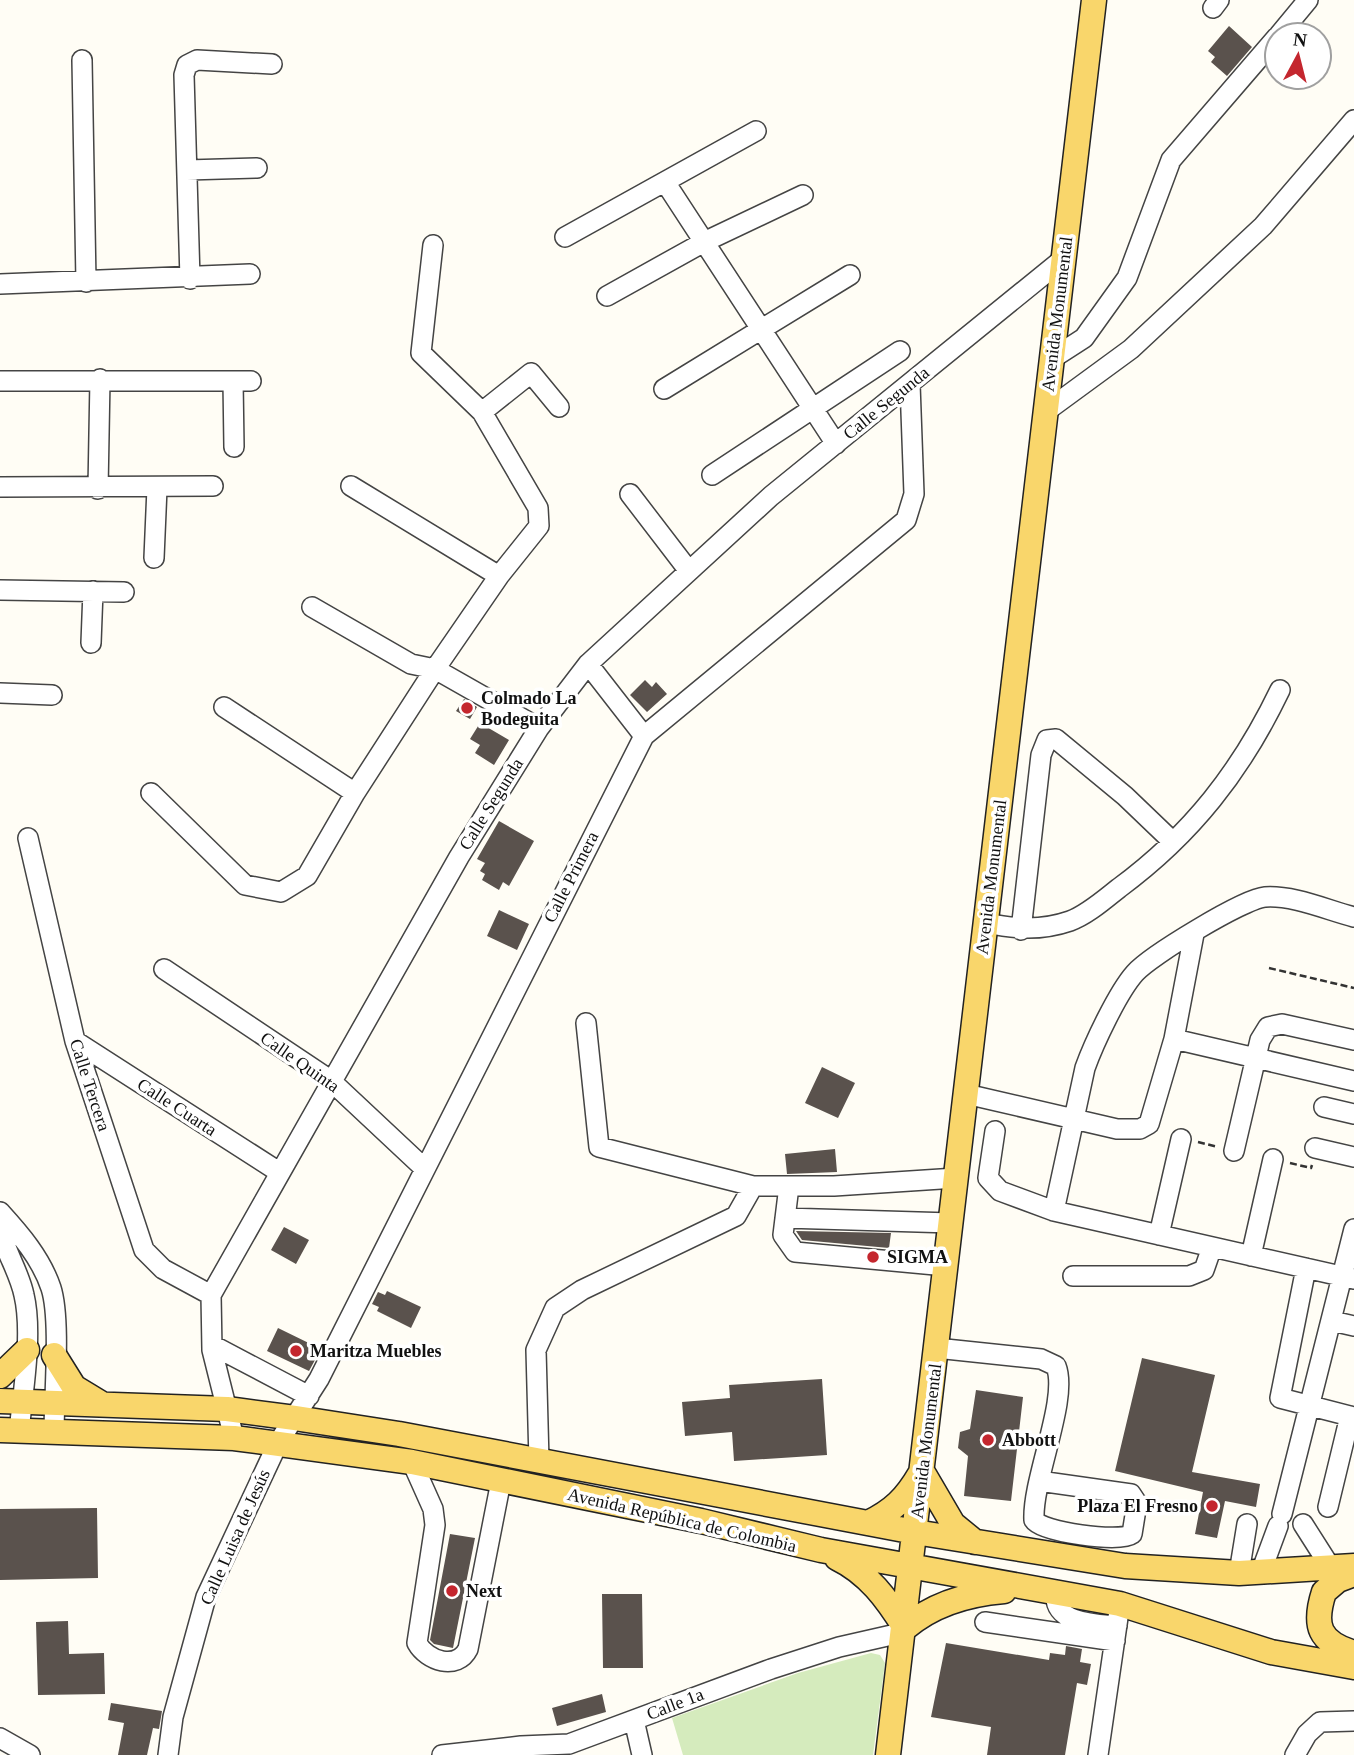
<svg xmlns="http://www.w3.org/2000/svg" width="1354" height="1755" font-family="'Times New Roman',serif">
<rect width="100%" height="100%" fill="#fffdf5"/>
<path fill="#d5ebbd" d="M871 1653 880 1655 885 1663 873 1755H683L672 1718 798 1673Z"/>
<path fill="#5a524d" d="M1229 26 1252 47 1227 76 1211 62 1215 57 1208 51Z
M645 680 652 687 656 682 667 694 647 712 630 695Z
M464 699 477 707 470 719 456 711Z
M480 723 509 740 494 765 475 753 480 745 470 739Z
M499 821 534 841 509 886 503 882 499 890 482 880 485 874 480 871 485 863 477 859Z
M499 910 529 924 517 950 487 936Z
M822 1067 855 1083 838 1118 805 1103Z
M835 1149 837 1172 787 1174 785 1154Z
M284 1227 309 1240 296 1264 271 1250Z
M796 1231 891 1233 889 1248 802 1240Z
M387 1291 421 1307 411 1328 377 1311 379 1307 372 1304 378 1292 385 1295Z
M278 1328 321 1349 309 1371 267 1351Z
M1142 1358 1215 1375 1192 1472 1260 1484 1256 1507 1225 1501 1217 1538 1195 1534 1203 1492 1115 1471Z
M822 1379 827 1455 734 1461 732 1432 685 1436 682 1402 730 1398 729 1385Z
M976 1390 1023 1397 1011 1501 964 1496 968 1456 958 1448 960 1432 970 1429Z
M97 1508 98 1578 0 1580V1509Z
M450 1534 475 1538 453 1648 434 1644 430 1640Z
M602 1594H642L643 1668H603Z
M68 1621 69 1654 104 1653 105 1694 38 1695 36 1622Z
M946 1643 1049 1660 1050 1653 1065 1655 1066 1646 1082 1649 1080 1662 1091 1664 1087 1685 1077 1683 1065 1755H987L991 1727 931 1717Z
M602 1694 606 1712 557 1726 552 1708Z
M111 1703 162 1711 159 1729 153 1728 147 1755H118L124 1723 108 1720Z"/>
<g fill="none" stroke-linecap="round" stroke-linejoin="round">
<defs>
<path id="minor" d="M1213 8 1219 0
M1279 35 1308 0
M82 60 86 282
M187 170 257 168
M665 182 836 444
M565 237 756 131
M190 279 184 75 187 65 197 60 272 64
M0 284 250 274
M607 296 704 242 803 195
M1053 358 1084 338 1127 278 1171 160 1277 37
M0 381H251
M233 381 234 447
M664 389 850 275
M482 412 531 373 559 407
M1045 412 1131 349 1263 226 1354 120
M712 475 900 351
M351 486 499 576
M0 487 213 486
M98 489 100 379
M630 494 689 571
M154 558 157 488
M0 590 124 592
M312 607 411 664 435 669 539 728
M91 643 93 591
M588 664 644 736
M0 693 52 695
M224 707 355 793
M151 793 245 885 281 892 307 876 355 793 435 669 499 576 539 526 538 508 482 412 421 353 433 245
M28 838 75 1041 144 1250 163 1269 211 1295
M986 923C1015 929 1041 931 1070 921 1087 915 1105 899 1119 888 1192 834 1241 771 1280 690
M1021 930 1041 755 1047 740 1056 739 1125 796 1173 842
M164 969 330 1080 425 1169
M586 1023 599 1147 753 1186
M1174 1039 1354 1081
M75 1041 279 1172
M966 1094 1117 1129H1140L1149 1124 1174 1039 1194 934
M1324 1107 1354 1114
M995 1131 988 1178 1000 1191 1054 1211 1354 1279
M1315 1148 1354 1157
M1234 1151 1260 1040 1268 1027 1282 1024 1354 1040
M789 1186 783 1235 795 1252 946 1266
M1054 1211 1085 1068C1094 1043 1118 992 1135 973 1150 956 1243 899 1265 897 1293 895 1327 910 1354 917
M0 1212C20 1234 41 1258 51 1288 61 1319 54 1396 54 1433
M785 1218 951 1223
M0 1228C5 1252 19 1271 24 1295 33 1333 23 1392 19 1431
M1159 1235 1181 1139
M1251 1256 1273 1159
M1306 1268 1280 1398 1354 1417
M1073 1276H1189L1204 1270 1212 1247
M1332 1321 1354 1326
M212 1345 309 1396
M936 1348 1041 1359 1056 1366C1069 1399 1032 1479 1034 1520 1041 1532 1120 1543 1132 1534L1137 1503 1131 1494 1039 1481
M234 1438 212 1350 211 1295 459 857 539 728 588 664 771 496 1063 259
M539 1461 536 1350 555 1308 582 1290 736 1216 753 1186H834L956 1178
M412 1462 433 1509 435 1525 417 1643C427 1661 457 1671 468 1649L501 1481
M1328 1507 1350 1416
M1282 1514 1354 1229
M1303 1524 1331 1568
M1261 1572 1278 1526
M1239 1573 1247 1524
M1056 1593C1053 1624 1095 1624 1117 1626
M985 1622 1115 1641
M634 1720 642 1755
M0 1738 30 1755
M168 1755 173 1717 206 1597 278 1443 319 1379 644 736 906 520 914 494 910 384
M442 1755 521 1746 569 1744 771 1669 839 1647 905 1632
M1098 1755 1120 1604
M1295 1755 1307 1734 1320 1722 1354 1721"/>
<path id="major" d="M54 1355 74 1387 102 1404
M0 1376 27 1350
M0 1401 227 1409 295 1418 399 1434 915 1532 1125 1566 1239 1573 1354 1566
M0 1430 234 1438 412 1462 701 1521 821 1550 1120 1604 1271 1652 1354 1667
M922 1471 953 1524 975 1542
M868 1523C893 1511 906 1498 920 1474
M837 1558C868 1573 887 1599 905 1628 933 1604 967 1594 1004 1591
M1354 1574 1338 1580 1324 1592C1313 1626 1319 1642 1354 1653
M888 1755 1094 0"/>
</defs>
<use href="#minor" stroke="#444" stroke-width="22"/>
<use href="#major" stroke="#222" stroke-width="27"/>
<path stroke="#333" stroke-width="2.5" stroke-dasharray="7 3.5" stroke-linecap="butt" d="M1269 968 1354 988
M1198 1142 1218 1147
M1290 1163 1311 1168 1312 1165"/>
<use href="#minor" stroke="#fff" stroke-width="19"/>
<use href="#major" stroke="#f9d66b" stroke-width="24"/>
</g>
<g fill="#c4262e" stroke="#fff" stroke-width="2.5">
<circle cx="467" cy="708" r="7"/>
<circle cx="873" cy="1257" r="7"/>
<circle cx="296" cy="1351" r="7"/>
<circle cx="988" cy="1440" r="7"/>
<circle cx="1212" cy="1506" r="7"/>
<circle cx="452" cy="1591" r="7"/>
</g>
<g text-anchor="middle" stroke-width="7" stroke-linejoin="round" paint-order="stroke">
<g font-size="18" fill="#111" stroke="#fff">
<text transform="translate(1057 314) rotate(-83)" y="6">Avenida Monumental</text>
<text transform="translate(886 403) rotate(-39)" y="6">Calle Segunda</text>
<text transform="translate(491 804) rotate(-58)" y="6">Calle Segunda</text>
<text transform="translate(571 877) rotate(-63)" y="6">Calle Primera</text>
<text transform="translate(991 877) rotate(-83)" y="6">Avenida Monumental</text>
<text transform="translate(300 1062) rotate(35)" y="6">Calle Quinta</text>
<text transform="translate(90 1085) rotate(72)" y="6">Calle Tercera</text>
<text transform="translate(177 1107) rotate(33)" y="6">Calle Cuarta</text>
<text transform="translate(926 1441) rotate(-83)" y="6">Avenida Monumental</text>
<text transform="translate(682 1520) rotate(13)" y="6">Avenida República de Colombia</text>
<text transform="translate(235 1537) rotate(-66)" y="6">Calle Luisa de Jesús</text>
<text transform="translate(675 1704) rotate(-21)" y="6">Calle 1a</text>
</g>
<g font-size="18" font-weight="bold" fill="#111" stroke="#fff" text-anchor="start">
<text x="481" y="704">Colmado La<tspan x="481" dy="21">Bodeguita</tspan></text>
<text x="887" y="1263">SIGMA</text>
<text x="310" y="1357">Maritza Muebles</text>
<text x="1002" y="1446">Abbott</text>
<text x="1198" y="1512" text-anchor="end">Plaza El Fresno</text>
<text x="466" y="1597">Next</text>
</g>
</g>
<g transform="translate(1298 56) rotate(7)"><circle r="33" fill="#ffffff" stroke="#a0a0a0" stroke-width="2"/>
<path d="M0-5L12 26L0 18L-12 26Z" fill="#c4262e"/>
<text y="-10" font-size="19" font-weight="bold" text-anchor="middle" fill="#111111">N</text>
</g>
</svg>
